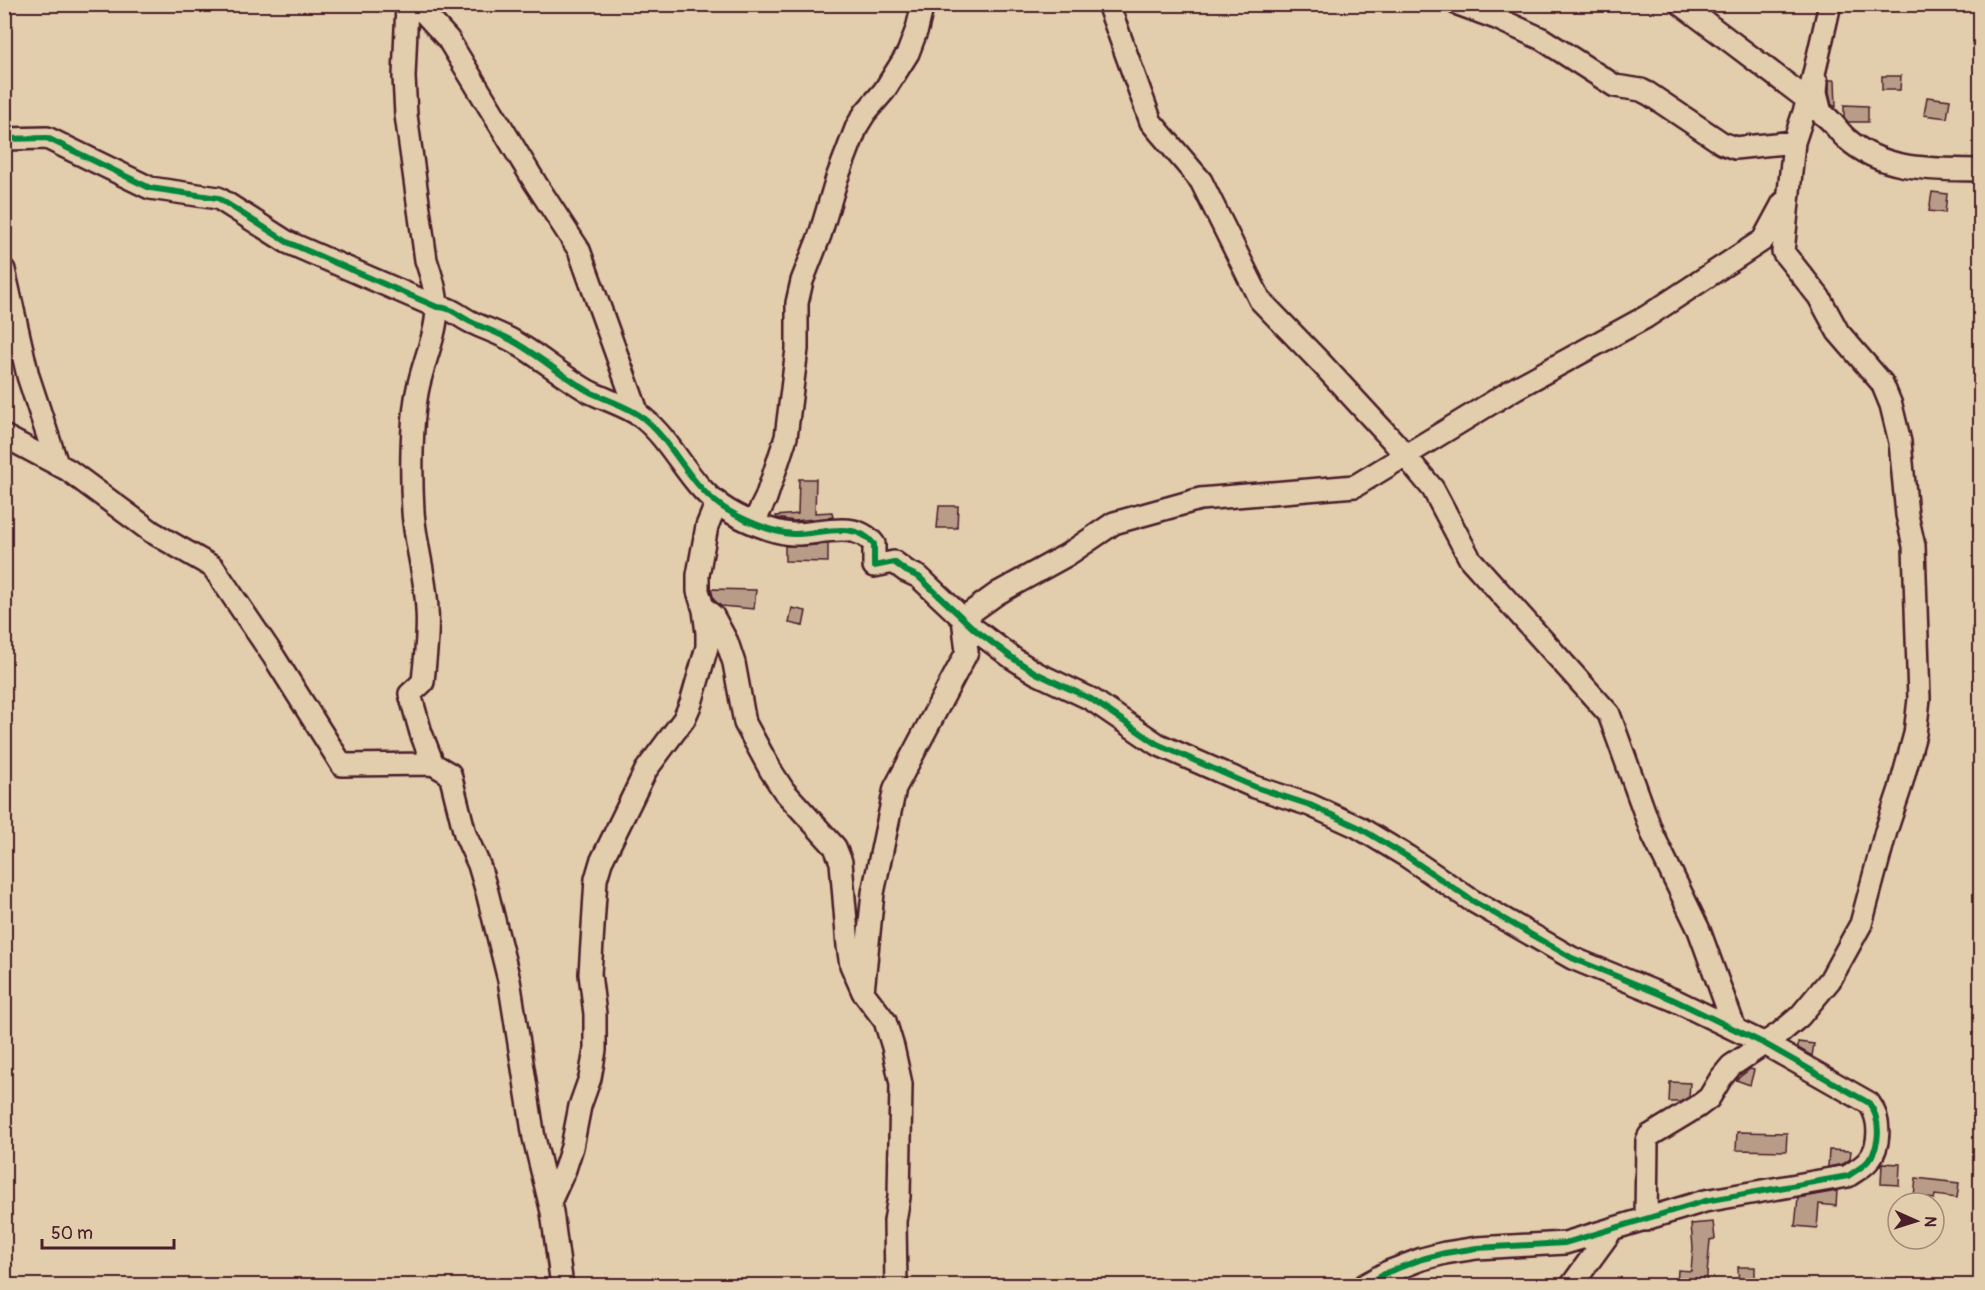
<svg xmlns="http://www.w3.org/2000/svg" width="1985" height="1290" font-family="Pangolin,sans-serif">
<rect width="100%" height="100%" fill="#e2cdac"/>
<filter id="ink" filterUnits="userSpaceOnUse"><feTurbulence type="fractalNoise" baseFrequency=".0167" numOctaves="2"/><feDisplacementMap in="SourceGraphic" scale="12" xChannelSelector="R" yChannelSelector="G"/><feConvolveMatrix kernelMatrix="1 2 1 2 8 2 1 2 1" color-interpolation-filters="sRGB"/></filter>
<g filter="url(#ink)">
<path fill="#b89c88" stroke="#4a1f2b" stroke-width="1.5" d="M1882 76H1901L1900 90H1882Z
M1829 80H1835L1836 107 1832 105 1829 92Z
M1927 97 1950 100 1947 118 1924 115Z
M1844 105 1868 106V122H1848L1844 117Z
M1932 192 1947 194 1945 213 1929 211Z
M799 479H816L815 513 832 512 833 517 794 521 777 518 776 516 798 514Z
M939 506H958L957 528H937Z
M828 544V562L785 561V546H804Z
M711 589 756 590 754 609 721 606 714 600Z
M792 608 806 611 803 626 789 623Z
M1798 1042 1814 1044 1812 1056 1798 1048Z
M1750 1069 1754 1070 1750 1085 1736 1080Z
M1670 1082 1690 1083 1689 1097 1680 1102H1669Z
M1737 1132 1787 1133 1786 1151 1736 1150Z
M1829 1150 1851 1151 1850 1159 1843 1164 1828 1167Z
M1882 1163 1900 1164 1899 1185 1881 1184Z
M1916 1178 1959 1183 1957 1198 1935 1195 1934 1199 1914 1196Z
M1837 1191 1836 1206 1819 1204 1817 1228 1795 1226 1798 1198Z
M1713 1222 1715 1239 1710 1240 1706 1286H1677L1678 1270 1691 1271 1693 1248 1691 1224Z
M1738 1267H1755V1286H1739Z"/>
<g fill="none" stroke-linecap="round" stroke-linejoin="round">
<defs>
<path id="street" d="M407 4 404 77 406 115 426 260C431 275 437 293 437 309 436 338 422 364 417 393 411 425 411 477 413 511 415 544 426 577 427 610 429 634 425 658 423 682L410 694 421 733 433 764 450 774 465 834 479 865 487 892 509 980 534 1138 552 1212 562 1286
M416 4 448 39 536 184 579 250 638 414
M1108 4 1151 122 1201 181 1260 300 1322 364 1393 441 1433 489 1470 559 1609 714 1652 833 1699 930 1735 1029
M1458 4 1496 18 1542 39 1615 86 1641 90 1649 94 1722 143 1735 148 1794 142
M1681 4 1808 100
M1817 82 1816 93 1821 113C1835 122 1836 130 1847 139 1884 172 1934 169 1980 170
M4 139 47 138 150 188 218 198 287 242 437 307C452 307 459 317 473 323 488 330 504 335 518 344 543 359 565 378 590 392 606 400 630 407 643 418 674 443 688 483 721 506 738 518 772 533 793 534 819 535 854 519 874 544V566L894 562 906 571 919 577 974 629 1014 659 1036 673 1091 699 1157 744 1255 787 1310 805 1358 827 1408 857 1471 900 1572 958 1672 999 1765 1044 1869 1103C1881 1119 1881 1146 1868 1161 1863 1167 1855 1171 1848 1176L1705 1201 1565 1243 1477 1248 1445 1253 1422 1259 1388 1272 1363 1286
M4 270 28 376 57 464
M4 436 68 470 152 532 213 567 274 657 342 765 433 764
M754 522 766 498 786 437 797 349V303L802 281 820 235 837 178 857 126 865 113 884 91 908 53 917 29 923 4
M705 609 713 616 727 642 734 663 745 723 771 771 784 791 835 847 841 862 848 946 851 965 863 992 885 1021 893 1047 901 1084 899 1197 895 1221 896 1286
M863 992 873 893 895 788 967 652 963 618 998 593 1067 555 1114 523 1200 499 1355 486 1516 388 1646 317 1763 240 1783 203
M550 1202 565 1169 572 1147 580 1106 590 1078 595 1050V1014L590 974 596 879 601 862 646 770 684 719 691 703 707 647V633L704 610 698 591V575L707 526 717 502
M1646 1220 1647 1141 1649 1136 1697 1107 1709 1098 1721 1078 1731 1066 1780 1033 1800 1016 1830 980 1861 924 1886 831 1900 789 1915 734 1919 699 1914 546 1907 515 1900 442 1891 405 1882 383 1838 332 1819 297 1783 252 1794 142 1808 100 1830 4
M1571 1286 1611 1231"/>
</defs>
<use href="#street" stroke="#4a1f2b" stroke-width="26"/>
<use href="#street" stroke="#e2cdac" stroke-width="21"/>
<defs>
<path id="cycleway" d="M4 139 47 138 150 188 218 198 287 242 437 307C452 307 459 317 473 323 488 330 504 335 518 344 543 359 565 378 590 392 606 400 630 407 643 418 674 443 688 483 721 506 738 518 772 533 793 534 819 535 854 519 874 544V566L894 562 906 571 919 577 974 629 1014 659 1036 673 1091 699 1157 744 1255 787 1310 805 1358 827 1408 857 1471 900 1572 958 1672 999 1765 1044 1869 1103C1881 1119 1881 1146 1868 1161 1863 1167 1855 1171 1848 1176L1705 1201 1565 1243 1477 1248 1445 1253 1422 1259 1388 1272 1363 1286"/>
</defs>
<use href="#cycleway" stroke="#e2cdac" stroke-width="10"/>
<use href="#cycleway" stroke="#00873e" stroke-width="6"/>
</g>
</g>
<rect width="1985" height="1290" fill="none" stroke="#e2cdac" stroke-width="24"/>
<rect x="12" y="12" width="1961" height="1266" fill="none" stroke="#4a1f2b" stroke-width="2" filter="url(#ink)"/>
<g transform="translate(1916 1221) rotate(93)"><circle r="28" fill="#e2cdac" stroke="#a58778" stroke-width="1.5"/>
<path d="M0-4.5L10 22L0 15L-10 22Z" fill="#4a1f2b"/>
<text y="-9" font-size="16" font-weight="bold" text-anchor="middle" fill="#4a1f2b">N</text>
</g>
<path d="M42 1239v9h132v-9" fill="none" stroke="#4a1f2b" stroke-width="3"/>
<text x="51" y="1239" font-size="18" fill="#4a1f2b" stroke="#e2cdac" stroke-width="4.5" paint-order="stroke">50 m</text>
</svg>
